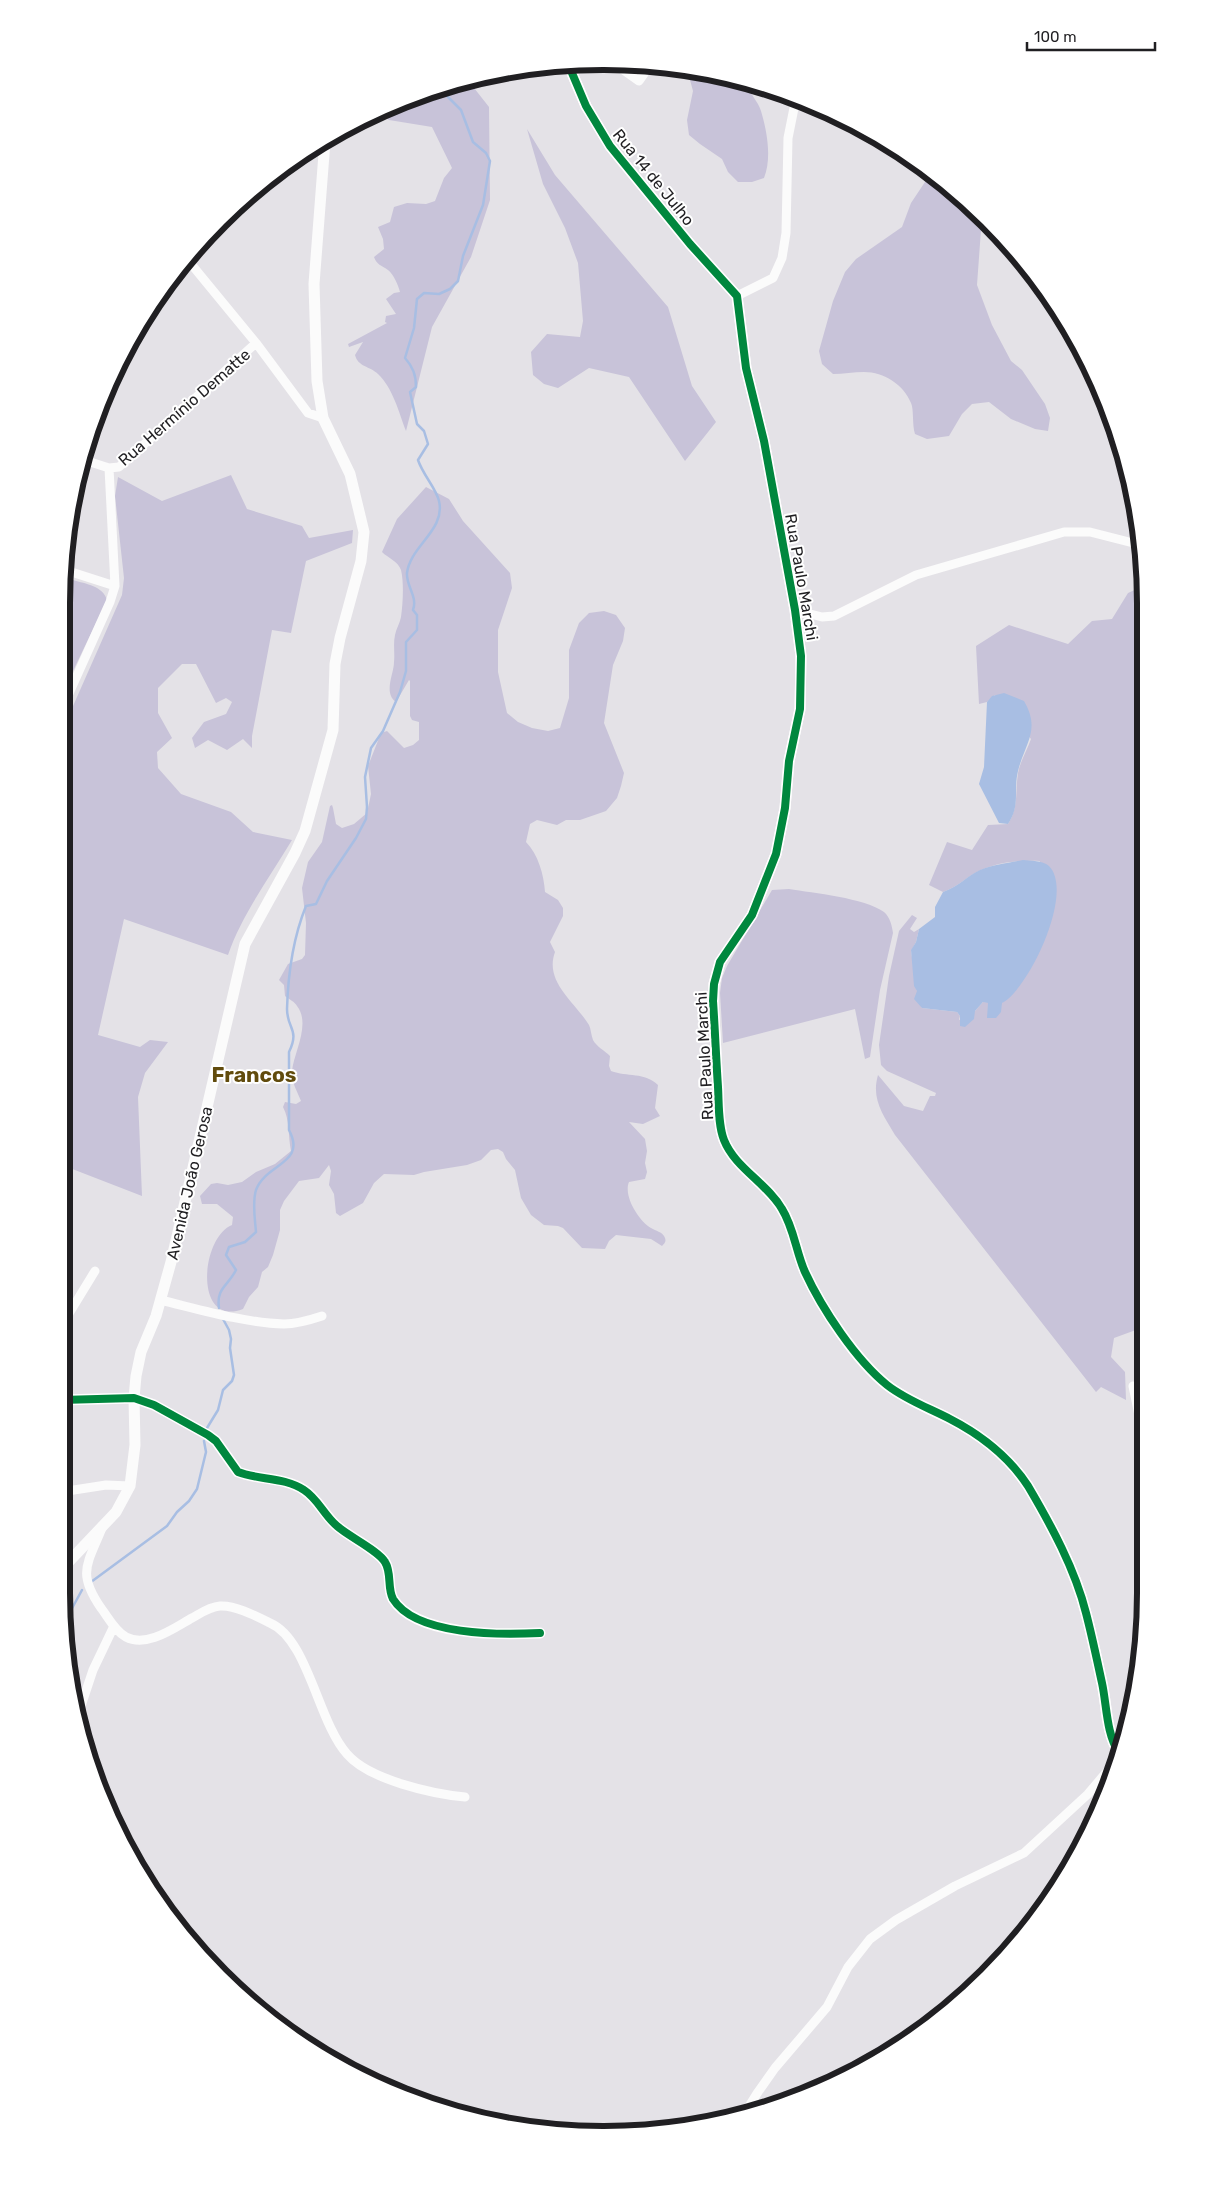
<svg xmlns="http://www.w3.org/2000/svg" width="1207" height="2196" font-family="Rubik,sans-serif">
<rect width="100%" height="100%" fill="#e4e2e7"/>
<path fill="#c8c3d9" d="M687 69 746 83C749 93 758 101 761 111 767 131 772 158 764 178L752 182H738L728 172 722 159 700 144 689 135 687 120 693 91Z
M467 79 489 107 490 200 471 257 432 327 406 431C399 413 393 388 378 374 370 366 358 367 355 355L363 342 349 347 348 344 387 323 385 322 386 316 396 314 386 299 394 293 400 292C398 285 394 275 388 270 381 265 377 265 374 257L384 249 383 239 378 227 390 222 394 207 407 203 426 204 435 201 444 178 452 168 432 127 389 120 384 117 386 109Z
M527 129 555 175 668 307 692 386 716 422 685 461 629 377 589 368 558 388 544 384 533 375 531 352 547 334 580 337 583 321 578 263 565 228 543 184Z
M929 176 982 216 977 285 992 325 1011 361 1022 370 1045 404 1050 418 1048 431 1035 429 1011 419 989 402 972 404 962 414 949 436 927 439 915 434C912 425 914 409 911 403 904 385 884 372 864 372 854 372 843 374 833 374L822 364 819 351 833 301 845 272 856 259 902 227 911 203Z
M231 475 247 509 302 526 309 538 353 530 352 543 306 561 291 633 272 630 252 736V748L243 739 227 750 208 740 195 748 192 738 204 722 226 714 232 702 226 698 216 703 196 664H182L158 688V713L172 738 157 752 158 768 181 794 231 812 253 832 292 840C270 877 242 914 228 955L124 919 98 1035 140 1047 150 1040 168 1042 145 1073 138 1097 142 1196 62 1165V731L122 595 124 578 115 496 118 477 162 501Z
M426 487 449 499 463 521 510 573 512 588 498 630V672L507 713 518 722 532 728 548 731 560 728 569 698V650L579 623 589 613 604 611 616 615 625 628 623 641 613 665 604 723 624 773 621 786 617 798 606 811 580 820H566L557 825 537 820 530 824 526 842C538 854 544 875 545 892L558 900 563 908V916L550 942 555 952C544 982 575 1002 589 1025 591 1029 591 1035 593 1040 596 1046 605 1051 610 1056L609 1066 611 1071C627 1077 645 1072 658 1085L655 1108 660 1116 643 1124 629 1122 645 1139 647 1151 645 1163 647 1172 645 1179 629 1182C623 1196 639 1221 651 1228 656 1231 662 1232 664 1236 667 1241 665 1243 662 1246L651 1239 616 1235 609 1241 605 1249 582 1248 563 1228 558 1226 544 1225 531 1215 521 1198 515 1170 506 1159 503 1152 498 1149 491 1150 481 1160 467 1165 424 1172 414 1175 384 1174 374 1183 363 1203 340 1216 336 1213 334 1194 329 1185 331 1171 329 1165 319 1178 299 1181 284 1201 280 1210V1230L273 1255 268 1267 262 1272 258 1287 249 1297 243 1309C194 1328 200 1238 232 1225L233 1217 217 1204H202L200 1196 211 1184 217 1183 228 1185 242 1182 256 1172 275 1164 291 1151C288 1136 290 1120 283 1107L285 1102 296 1104 301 1101C297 1091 291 1081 292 1071 294 1052 311 1024 297 1006 295 1002 289 999 285 996L284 985 279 980 288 964 302 959 305 955 306 923 302 888 308 862 322 842 330 806 332 805 333 808 336 824 342 828 354 824 367 813 371 794 368 766 381 733 387 731 404 748 413 745 419 740V722L412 720 410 716V681L409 680 396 702C383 693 394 674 394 662 395 653 393 644 395 635 396 629 400 623 401 617 403 604 404 582 401 570 398 561 388 558 382 552L397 519Z
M73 580C86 584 103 586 107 600L62 694V614Z
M1141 587 1144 1327 1114 1338 1111 1357 1125 1372 1126 1400 1101 1387 1096 1392 895 1135C883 1115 871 1099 878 1075L904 1106 923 1111 930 1096H935L936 1093 887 1071 881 1065 879 1045 889 976 899 931 912 915 917 918 910 929 914 932 919 929 916 942 911 951 917 991 922 1008 957 1012 960 1016 959 1020 975 1011 983 1002 1002 1003 1040 861C1020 860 999 862 981 870 967 876 958 887 943 892L929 885 947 842 972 850 988 825 1008 824C1019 807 1015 792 1018 773 1020 762 1027 750 1031 739L995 695 987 702 979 704 976 646 1009 625 1068 644 1092 621 1112 619 1128 593Z
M789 889C813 893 865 898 884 912 890 917 892 926 893 933L880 990 870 1057 865 1059 855 1009 723 1043 720 993 722 978 727 966 772 890Z"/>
<path fill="#a8bee3" d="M1004 693 1024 701C1041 730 1025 743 1018 771 1013 791 1021 805 1008 824L999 823 979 784 984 767 987 702 992 696Z
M1023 860C1031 861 1042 860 1049 866 1075 892 1029 989 1002 1003L1001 1012 996 1018H987L988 1003 983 1002 975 1011 974 1019 965 1027 960 1026V1016L957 1012 922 1008 914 999 917 991 914 986 911 950 916 942 919 929 935 917V907L943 892C958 887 967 876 980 870 994 864 1009 863 1023 860Z"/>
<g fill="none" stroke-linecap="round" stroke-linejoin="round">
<path stroke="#a8bee3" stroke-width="2.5" d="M219 1308C216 1288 228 1286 236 1270L226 1255 229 1247 245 1242 256 1232C255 1219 252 1203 256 1190 266 1163 307 1164 289 1130V1052C300 1029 287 1029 287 1009 288 975 293 938 306 906L316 904 327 881 356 838 366 819 367 807 365 777 371 748 383 731 400 692 406 671V642L417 630V615L413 610C418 597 406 586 407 573 410 546 446 530 439 501 436 488 423 475 418 460L428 444 424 431 417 424 410 392 416 387C416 375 413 367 405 358L414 328 417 299 424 293 439 294 450 289 458 281 463 256 483 205 490 161 486 153 473 142 461 110 444 93 441 88
M207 1428 218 1410 223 1390 232 1381 234 1375 230 1348 231 1339 229 1330 223 1319
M91 1582 167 1526 177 1512 189 1501 197 1489 206 1452 204 1441
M64 1623 82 1590"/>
<path stroke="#fbfbfb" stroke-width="9" d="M615 64 639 81 644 74 645 65
M187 259 256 343 308 413 323 418
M737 296 773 278 782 258 786 233 788 138 796 98
M81 459 109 468 119 467 256 343
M62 569 115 586
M795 610 822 617 834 616 916 575 1064 532H1090L1141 545
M62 709 110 602 115 586 109 468
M62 1197 66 1188
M160 1300C198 1309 245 1323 284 1324 297 1324 310 1320 322 1316
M62 1325 95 1271
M1133 1386 1141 1425
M61 1400 134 1398 154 1405 208 1435 216 1441 238 1472C258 1480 285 1477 304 1490 318 1499 324 1515 337 1526 348 1536 379 1551 385 1562 392 1573 387 1588 393 1599 416 1636 501 1635 540 1633
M61 1492 106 1485 130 1486
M102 1528C87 1565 77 1573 101 1608 108 1617 115 1631 126 1637 147 1648 174 1628 192 1618 201 1613 209 1607 220 1606 235 1605 256 1616 270 1623 308 1639 318 1722 347 1754 369 1780 433 1794 465 1797
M77 1718 93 1670 114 1626
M743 2116 758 2092 775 2068 827 2007 848 1967 870 1939 896 1920 955 1886 1024 1853 1088 1794 1115 1762"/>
<path stroke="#fbfbfb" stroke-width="11" d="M571 63 572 73 586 106 610 146 690 244 737 296 746 368 764 441 795 610 801 656 800 709 789 761 785 808 776 854 752 915 720 962 714 984 713 1001C715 1030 716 1058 718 1087 719 1104 718 1125 724 1140 735 1168 767 1183 782 1209 794 1228 796 1252 805 1272 822 1309 856 1360 887 1385 906 1400 929 1408 950 1419 981 1435 1009 1457 1028 1486 1051 1525 1075 1569 1086 1613 1092 1636 1097 1660 1102 1683 1107 1706 1106 1733 1119 1753
M61 1570 116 1512 130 1486 135 1445 134 1398 136 1376 141 1352 156 1316 171 1262 245 944 295 853 305 831 333 730 335 664 340 638 361 561 364 532 350 474 323 418 317 381 314 284 325 141"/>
<defs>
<path id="cycleway" d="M571 63 572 73 586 106 610 146 690 244 737 296 746 368 764 441 795 610 801 656 800 709 789 761 785 808 776 854 752 915 720 962 714 984 713 1001C715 1030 716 1058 718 1087 719 1104 718 1125 724 1140 735 1168 767 1183 782 1209 794 1228 796 1252 805 1272 822 1309 856 1360 887 1385 906 1400 929 1408 950 1419 981 1435 1009 1457 1028 1486 1051 1525 1075 1569 1086 1613 1092 1636 1097 1660 1102 1683 1107 1706 1106 1733 1119 1753
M61 1400 134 1398 154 1405 208 1435 216 1441 238 1472C258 1480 285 1477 304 1490 318 1499 324 1515 337 1526 348 1536 379 1551 385 1562 392 1573 387 1588 393 1599 416 1636 501 1635 540 1633"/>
</defs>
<use href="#cycleway" stroke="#fff" stroke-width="11"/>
<use href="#cycleway" stroke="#00873e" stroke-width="8"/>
</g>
<g text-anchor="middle" stroke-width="4" stroke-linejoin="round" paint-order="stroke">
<g font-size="16" fill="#201f22" stroke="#fff">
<text transform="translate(654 177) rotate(51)" y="6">Rua 14 de Julho</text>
<text transform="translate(184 407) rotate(-41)" y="6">Rua Hermínio Dematte</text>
<text transform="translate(802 577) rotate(80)" y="6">Rua Paulo Marchi</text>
<text transform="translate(704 1056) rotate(-93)" y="6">Rua Paulo Marchi</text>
<text transform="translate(189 1183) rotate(-77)" y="6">Avenida João Gerosa</text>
</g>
<g font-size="21" font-weight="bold" fill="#614b0d" stroke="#fff">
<text x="254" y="1082">Francos</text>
</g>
</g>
<path d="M0 0H1207V2196H0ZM603 70H604A533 533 0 0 1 1137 603V1593A533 533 0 0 1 604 2126H603A533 533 0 0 1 70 1593V603A533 533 0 0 1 603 70Z" fill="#fff" fill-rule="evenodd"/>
<path fill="none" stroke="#201f22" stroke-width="6" d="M603 70H604A533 533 0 0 1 1137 603V1593A533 533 0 0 1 604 2126H603A533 533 0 0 1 70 1593V603A533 533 0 0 1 603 70Z"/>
<path d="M1027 42v8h128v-8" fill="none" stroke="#201f22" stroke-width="2.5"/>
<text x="1034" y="42" font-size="15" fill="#201f22" stroke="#ffffff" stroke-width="4" paint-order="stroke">100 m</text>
</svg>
